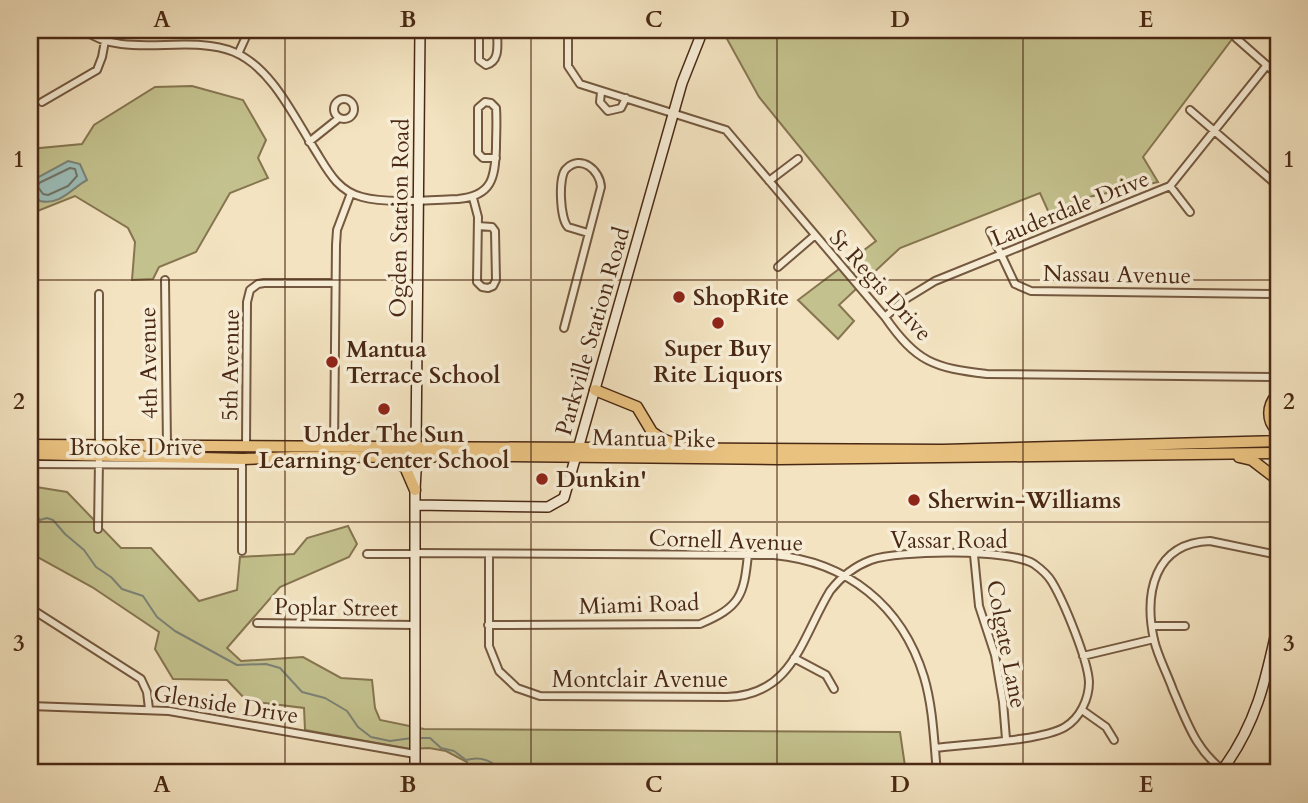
<svg xmlns="http://www.w3.org/2000/svg" width="1308" height="803" font-family="Cardo,serif">
<rect width="100%" height="100%" fill="#f3e3c0"/>
<filter id="stains"><feTurbulence type="fractalNoise" baseFrequency=".00286" numOctaves="4"/><feColorMatrix values="0 0 0 0 .2 0 0 0 0 .09 0 0 0 0 .02 0 0 0 .5 -.17"/></filter>
<radialGradient id="worn" r=".72"><stop offset=".6" stop-color="#630" stop-opacity="0"/><stop offset="1" stop-color="#630" stop-opacity=".3"/></radialGradient>
<path fill="#c3c18d" stroke="#867550" stroke-width="2" d="M730 30H1239L1143 157 1158 182 1075 200 1053 222 1040 193 900 248 839 305 854 321 838 339 798 300 876 241 759 97 727 39Z
M192 86 243 100 266 140 258 158 268 178 230 193 196 252 159 267 153 279 132 280 135 242 128 228 75 196 30 214V149L82 144 94 125 155 87Z
M30 486 67 492 121 548H151L199 601 237 590 240 557 294 554 307 538 348 526 357 544 349 557 280 587 227 648 241 661 303 657 341 678 372 680 375 708 380 720 424 729 900 732 906 773H467V762L446 751 429 748 410 749 305 730 304 708 247 701 227 680 173 679 155 649 159 632 92 587 30 553Z"/>
<path fill="#9cbdb8" stroke="#7b8276" stroke-width="2" d="M68 161 80 164 87 180C72 188 60 206 40 201L32 191 33 180Z"/>
<g fill="none" stroke-linecap="round" stroke-linejoin="round">
<path stroke="#737366" stroke-width="2" d="M70 168 75 169 77 176 68 186 48 195 43 194 38 187 39 183Z"/>
<path stroke="#7b8276" stroke-width="2" d="M30 509 40 520 47 518 53 520 65 534 84 550 96 567 111 577 122 589 143 596 157 617 175 631 237 665 266 664 280 668 302 692 325 698 347 711 358 727 371 737 390 741 412 738
M418 738H430L441 748 454 751 466 760C480 756 492 760 501 771"/>
<defs>
<path id="street" d="M84 30C123 60 188 33 234 52 272 68 294 117 315 150 327 169 337 191 362 197 387 204 431 200 458 199 492 196 495 178 496 148 496 135 497 121 496 108L491 103 485 102 478 108V153L483 158H496
M479 30V60L486 65C501 61 497 43 497 30
M568 31V66L580 84 726 130 885 317C916 362 934 368 987 374L1278 377
M1236 38 1278 75
M238 54 249 30
M601 92 600 102 608 111 621 108 626 98
M334 109a10 10 0 1 1 20 0a10 10 0 1 1-20 0Z
M42 102 97 70 102 57 105 41
M1190 110 1278 186
M309 142 339 118
M769 181 798 159
M1170 186 1190 212
M473 198 478 217 477 282 482 287 488 288 493 286 496 280 495 231 492 227 478 226
M990 231 1015 284 1031 291 1278 294
M778 267 814 236
M165 280 167 446
M99 294V445
M885 317 904 300 935 281 1170 186 1267 65
M564 328 601 187C600 170 581 154 566 169 558 177 560 219 568 227L588 233
M246 446 247 302 250 290 258 284 264 283H335
M334 447 336 245 337 230 351 193
M242 462V551
M30 464 241 465
M98 529 99 460
M415 553 774 555C847 562 902 605 924 677 933 707 934 741 937 773
M367 554H415
M489 554V646L499 671 517 688 540 696 727 697C793 695 801 639 830 591 840 578 855 566 871 560 899 550 1010 549 1034 564 1041 569 1048 575 1052 582 1064 602 1088 660 1089 682 1089 699 1080 718 1065 727 1042 741 965 744 935 748
M974 555 979 606 995 655 1003 702 1006 739
M30 608 141 679 147 692 149 709
M257 623 415 625
M488 625 700 624C740 607 744 596 748 554
M1153 626H1185
M1083 656 1154 639
M794 658 826 675 834 689
M30 706 169 711 415 754
M1082 710 1106 727 1114 740
M1227 773C1196 752 1187 722 1173 690 1167 673 1158 657 1154 640 1144 593 1154 543 1210 541L1278 555"/>
<path id="secondary" d="M416 448 420 30
M415 505 548 507 564 498 682 83 703 30
M415 773V490L416 471 422 458
M1220 773C1256 726 1266 680 1278 623"/>
<path id="primary" d="M595 390 637 407 652 432 662 439 681 446
M1278 394C1267 405 1266 421 1278 431
M30 445 943 450 1278 441
M30 454 243 459 293 457 513 456 778 459 1278 453
M1239 457 1252 460 1278 480
M391 461 405 467 415 490"/>
</defs>
<use href="#street" stroke="#74583f" stroke-width="10"/>
<use href="#secondary" stroke="#4a2914" stroke-width="12"/>
<use href="#primary" stroke="#4a2914" stroke-width="13"/>
<use href="#street" stroke="#f7edd6" stroke-width="6"/>
<use href="#secondary" stroke="#f7edd6" stroke-width="9"/>
<use href="#primary" stroke="#eac280" stroke-width="10"/>
</g>
<path fill="none" stroke="#4a2914" stroke-width="2" stroke-opacity="0.55" d="M285 30V773M531 30V773M777 30V773M1023 30V773M30 280H1278M30 522H1278"/>
<g fill="#8f2418" stroke="#f7edd6" stroke-width="2.5">
<circle cx="679" cy="297" r="7"/>
<circle cx="718" cy="323" r="7"/>
<circle cx="332" cy="362" r="7"/>
<circle cx="384" cy="409" r="7"/>
<circle cx="542" cy="479" r="7"/>
<circle cx="914" cy="500" r="7"/>
</g>
<g text-anchor="middle" stroke-width="7" stroke-linejoin="round" paint-order="stroke">
<g font-size="23" fill="#4a2914" stroke="#f7edd6">
<text transform="translate(1070 208) rotate(-22)" y="8">Lauderdale Drive</text>
<text transform="translate(399 218) rotate(-89)" y="8">Ogden Station Road</text>
<text transform="translate(1117 274) rotate(1)" y="8">Nassau Avenue</text>
<text transform="translate(881 285) rotate(48)" y="8">St Regis Drive</text>
<text transform="translate(592 331) rotate(-74)" y="8">Parkville Station Road</text>
<text transform="translate(148 363) rotate(-91)" y="8">4th Avenue</text>
<text transform="translate(230 365) rotate(-89)" y="8">5th Avenue</text>
<text transform="translate(654 438) rotate(1)" y="8">Mantua Pike</text>
<text x="136" y="455">Brooke Drive</text>
<text transform="translate(726 540) rotate(2)" y="8">Cornell Avenue</text>
<text x="949" y="548">Vassar Road</text>
<text transform="translate(639 604) rotate(-2)" y="8">Miami Road</text>
<text transform="translate(336 607) rotate(1)" y="8">Poplar Street</text>
<text transform="translate(1007 644) rotate(79)" y="8">Colgate Lane</text>
<text x="640" y="687">Montclair Avenue</text>
<text transform="translate(226 704) rotate(9)" y="8">Glenside Drive</text>
</g>
<g font-size="23" font-weight="bold" fill="#4a2914" stroke="#f7edd6" text-anchor="start">
<text x="693" y="305">ShopRite</text>
<text x="718" y="356" text-anchor="middle">Super Buy<tspan x="718" dy="26">Rite Liquors</tspan></text>
<text x="346" y="357">Mantua<tspan x="346" dy="26">Terrace School</tspan></text>
<text x="384" y="442" text-anchor="middle">Under The Sun<tspan x="384" dy="26">Learning Center School</tspan></text>
<text x="556" y="487">Dunkin'</text>
<text x="928" y="508">Sherwin-Williams</text>
</g>
</g>
<rect width="1308" height="803" fill="none" stroke="#f3e3c0" stroke-width="77"/>
<rect x="38" y="38" width="1232" height="726" fill="none" stroke="#4a2914" stroke-width="2.5"/>
<g font-size="23" text-anchor="middle" font-weight="bold" fill="#4a2914">
<text x="162" y="27">A</text>
<text x="408" y="27">B</text>
<text x="654" y="27">C</text>
<text x="900" y="27">D</text>
<text x="1146" y="27">E</text>
<text x="19" y="167">1</text>
<text x="1289" y="167">1</text>
<text x="19" y="409">2</text>
<text x="1289" y="409">2</text>
<text x="19" y="651">3</text>
<text x="1289" y="651">3</text>
<text x="162" y="792">A</text>
<text x="408" y="792">B</text>
<text x="654" y="792">C</text>
<text x="900" y="792">D</text>
<text x="1146" y="792">E</text>
</g>
<rect width="100%" height="100%" filter="url(#stains)"/>
<rect width="100%" height="100%" fill="url(#worn)"/>
</svg>
